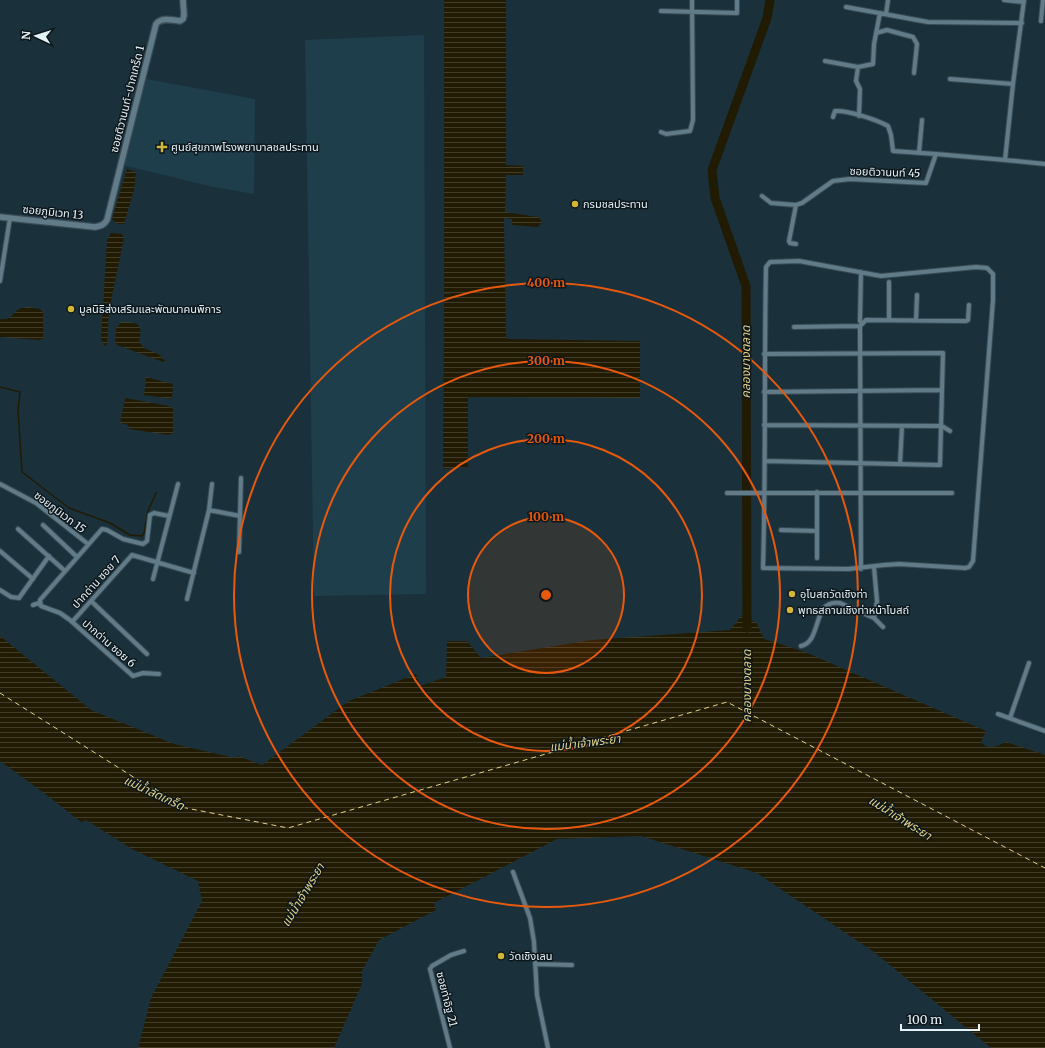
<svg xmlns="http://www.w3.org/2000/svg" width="1045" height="1048" font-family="Merriweather,'Noto Sans Thai',serif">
<defs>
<pattern id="water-rules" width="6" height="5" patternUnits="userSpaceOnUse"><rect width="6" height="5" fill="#211b03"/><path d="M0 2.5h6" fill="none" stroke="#413d28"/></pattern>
</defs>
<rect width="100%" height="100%" fill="#1a313c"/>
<path fill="#1e3e4c" d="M424 35 426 594 314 596 305 40Z
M146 79 255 99 254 194 209 186 123 165Z"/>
<path fill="url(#water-rules)" d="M444 0H506V165L523 166V175H506L505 212 538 217 541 220V223L538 227 512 225V219L504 218 506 337 508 339 640 341V398L468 397V467L443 469 444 294H449L450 293H444Z
M127 169 136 172 134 190 124 224C119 225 115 223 112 219Z
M111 233 122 234 124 238 109 311 107 345 105 346 101 340 107 240Z
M28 307 40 309 43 312V339L39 340 0 337V319C13 321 12 312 21 308 22 308 28 307 28 307Z
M121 322C137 322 144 323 139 341L144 348 160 355 166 363 117 345 115 342 116 329Z
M146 377 173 384 172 399 144 395Z
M126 398 169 406 173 409V433L169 435 129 429 128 425 120 423 125 399Z
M743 614 757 624 764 639 805 652 986 731 981 742C987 751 998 746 1006 742L1045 755V1048H991L874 952 757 873 641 836 557 839 434 903 436 910 379 940 362 971V984L334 1048H138L151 998 202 901 198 881 132 849 86 820 81 822 44 793 0 761V636L91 710 174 744 235 758 238 756 262 765 349 701 416 674 420 686 446 677 447 641H467L481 658 592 640 730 630Z"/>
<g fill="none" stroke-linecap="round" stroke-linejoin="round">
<path stroke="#211b03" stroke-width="1.5" d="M0 387 20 392 18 410 22 472 69 508 110 523 130 535 142 536 144 533 148 511 156 493"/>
<path stroke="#211b03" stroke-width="9" d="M747 628 746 286 715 198 712 170 767 18 770 0"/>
<path stroke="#e5d386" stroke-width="1" stroke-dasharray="5 4" stroke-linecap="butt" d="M0 693 181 807 288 828 727 702 1045 868"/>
<defs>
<path id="minor" d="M1004 0 1024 2
M846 7 928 22 1022 23
M661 11 737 13V0
M886 14 888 0
M1041 21 1043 0
M876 33 887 30 913 37 917 44 914 73
M825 61 858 67 873 64 874 44 880 13
M858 67 856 81 860 89 859 116
M950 79 1013 84
M833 117 835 111C848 110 877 120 888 126L891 135 893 151 936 154
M661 132 666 134 690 131 693 120 692 0
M919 153 922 120
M1005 160 1045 164
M762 196 771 203 796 205 802 203 833 181 850 179 926 183 936 154 1005 160 1013 84 1024 0
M796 205 789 241 790 243 796 244
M799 261 881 276 976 267 987 268 993 274V300L973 561 969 567 965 568 899 564 884 565 848 569 763 568C766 468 764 368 766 267L770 262Z
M861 272 860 321 862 324
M0 281 10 218
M889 320V282
M916 320 917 295
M860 326 861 569
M794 327 860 326 866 320 966 321 968 320 969 305
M764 354 943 353 940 465 765 461
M764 392 942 390
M764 425 942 426 950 431
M900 464 902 426
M0 484 36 503 88 544
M727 493H952
M209 510 240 516
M43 525 77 557
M18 529 65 571
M781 530 817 531
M0 551 33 579
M239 552 241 478
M817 558V492
M874 567 877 601 874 618
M153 579 178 484
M0 590 11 597 19 598 49 556
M187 599 209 510 212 484
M91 601 147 654
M33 605 39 603
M72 622 132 555 194 573
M801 646C823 641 811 599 840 603L874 618 883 627
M159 674 143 673 133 676 70 620 60 613 41 606 40 600 102 529 107 530 123 539 143 544 147 541 150 515 154 513 169 516
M998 714 1045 731
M1010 718 1029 663
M513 872 530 918 534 942 537 995 548 1048
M535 964 572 965
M450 1048 430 969 432 966 451 955 464 951"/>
<path id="tertiary" d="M0 217 95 227C101 226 104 225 107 220L156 24C161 17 173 20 180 21L183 19 184 15 183 0"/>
</defs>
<use href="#minor" stroke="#394c56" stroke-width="6"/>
<use href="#tertiary" stroke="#394c56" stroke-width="8"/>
<use href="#minor" stroke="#627b88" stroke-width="4"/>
<use href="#tertiary" stroke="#627b88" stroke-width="5.5"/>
</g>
<circle cx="546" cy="595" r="78" fill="#e8590c" fill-opacity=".12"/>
<g fill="none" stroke="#e8590c" stroke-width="2">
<circle cx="546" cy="595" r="78"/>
<circle cx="546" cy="595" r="156"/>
<circle cx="546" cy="595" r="234"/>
<circle cx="546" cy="595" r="312"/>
</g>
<g fill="#d2b736" stroke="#0d171c" stroke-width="1.5">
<path d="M160 141h4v4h4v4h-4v4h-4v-4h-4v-4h4z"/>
<circle cx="575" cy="204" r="4"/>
<circle cx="71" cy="309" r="4"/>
<circle cx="792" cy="594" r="4"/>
<circle cx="790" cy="610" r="4"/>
<circle cx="501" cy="956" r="4"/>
</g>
<g text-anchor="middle" stroke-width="3" stroke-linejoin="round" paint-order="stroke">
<g font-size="11" fill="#e4f2f9" stroke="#0d171c">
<text transform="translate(127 99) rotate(-76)" y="4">ซอยติวานนท์-ปากเกร็ด 1</text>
<text transform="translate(885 172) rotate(2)" y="4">ซอยติวานนท์ 45</text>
<text transform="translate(53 212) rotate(6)" y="4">ซอยภูมิเวท 13</text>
<text transform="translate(60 512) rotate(37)" y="4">ซอยภูมิเวท 15</text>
<text transform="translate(96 582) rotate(-48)" y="4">ปากด่าน ซอย 7</text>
<text transform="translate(109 643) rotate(41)" y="4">ปากด่าน ซอย 6</text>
<text transform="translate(447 999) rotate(76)" y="4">ซอยท่าอิฐ 21</text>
</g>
<g font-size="11" fill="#e4f2f9" stroke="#0d171c" text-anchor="start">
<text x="171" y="151">ศูนย์สุขภาพโรงพยาบาลชลประทาน</text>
<text x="583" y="208">กรมชลประทาน</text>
<text x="79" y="313">มูลนิธิส่งเสริมและพัฒนาคนพิการ</text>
<text x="800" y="598">อุโบสถวัดเชิงท่า</text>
<text x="798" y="614">พุทธสถานเชิงท่าหน้าโบสถ์</text>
<text x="509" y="960">วัดเชิงเลน</text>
</g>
<g font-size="12" font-style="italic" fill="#e5d386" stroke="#0d171c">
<text transform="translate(746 362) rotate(-90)" y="4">คลองบางตลาด</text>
<text transform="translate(747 686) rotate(-90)" y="4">คลองบางตลาด</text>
<text transform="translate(585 743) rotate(-7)" y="4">แม่น้ำเจ้าพระยา</text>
<text transform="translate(154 793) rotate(25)" y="4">แม่น้ำลัดเกร็ด</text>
<text transform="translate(900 818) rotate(32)" y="4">แม่น้ำเจ้าพระยา</text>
<text transform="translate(303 895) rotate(-59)" y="4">แม่น้ำเจ้าพระยา</text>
</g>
</g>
<circle cx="546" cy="595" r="6" fill="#e8590c" stroke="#0d171c" stroke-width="2"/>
<g font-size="12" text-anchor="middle" font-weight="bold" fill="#e8590c" stroke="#0d171c" stroke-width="3" stroke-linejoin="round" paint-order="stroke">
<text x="546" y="287">400 m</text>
<text x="546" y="365">300 m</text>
<text x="546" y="443">200 m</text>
<text x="546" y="521">100 m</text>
</g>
<g transform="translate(36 36) rotate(274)" stroke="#0d171c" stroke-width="3" paint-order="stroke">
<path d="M0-3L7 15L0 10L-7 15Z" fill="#e4f2f9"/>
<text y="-6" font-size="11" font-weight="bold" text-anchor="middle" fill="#e4f2f9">N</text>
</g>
<path d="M901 1024v6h78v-6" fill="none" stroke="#e4f2f9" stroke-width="2"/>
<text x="907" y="1024" font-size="12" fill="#e4f2f9" stroke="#0d171c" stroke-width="3" paint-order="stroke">100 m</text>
</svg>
